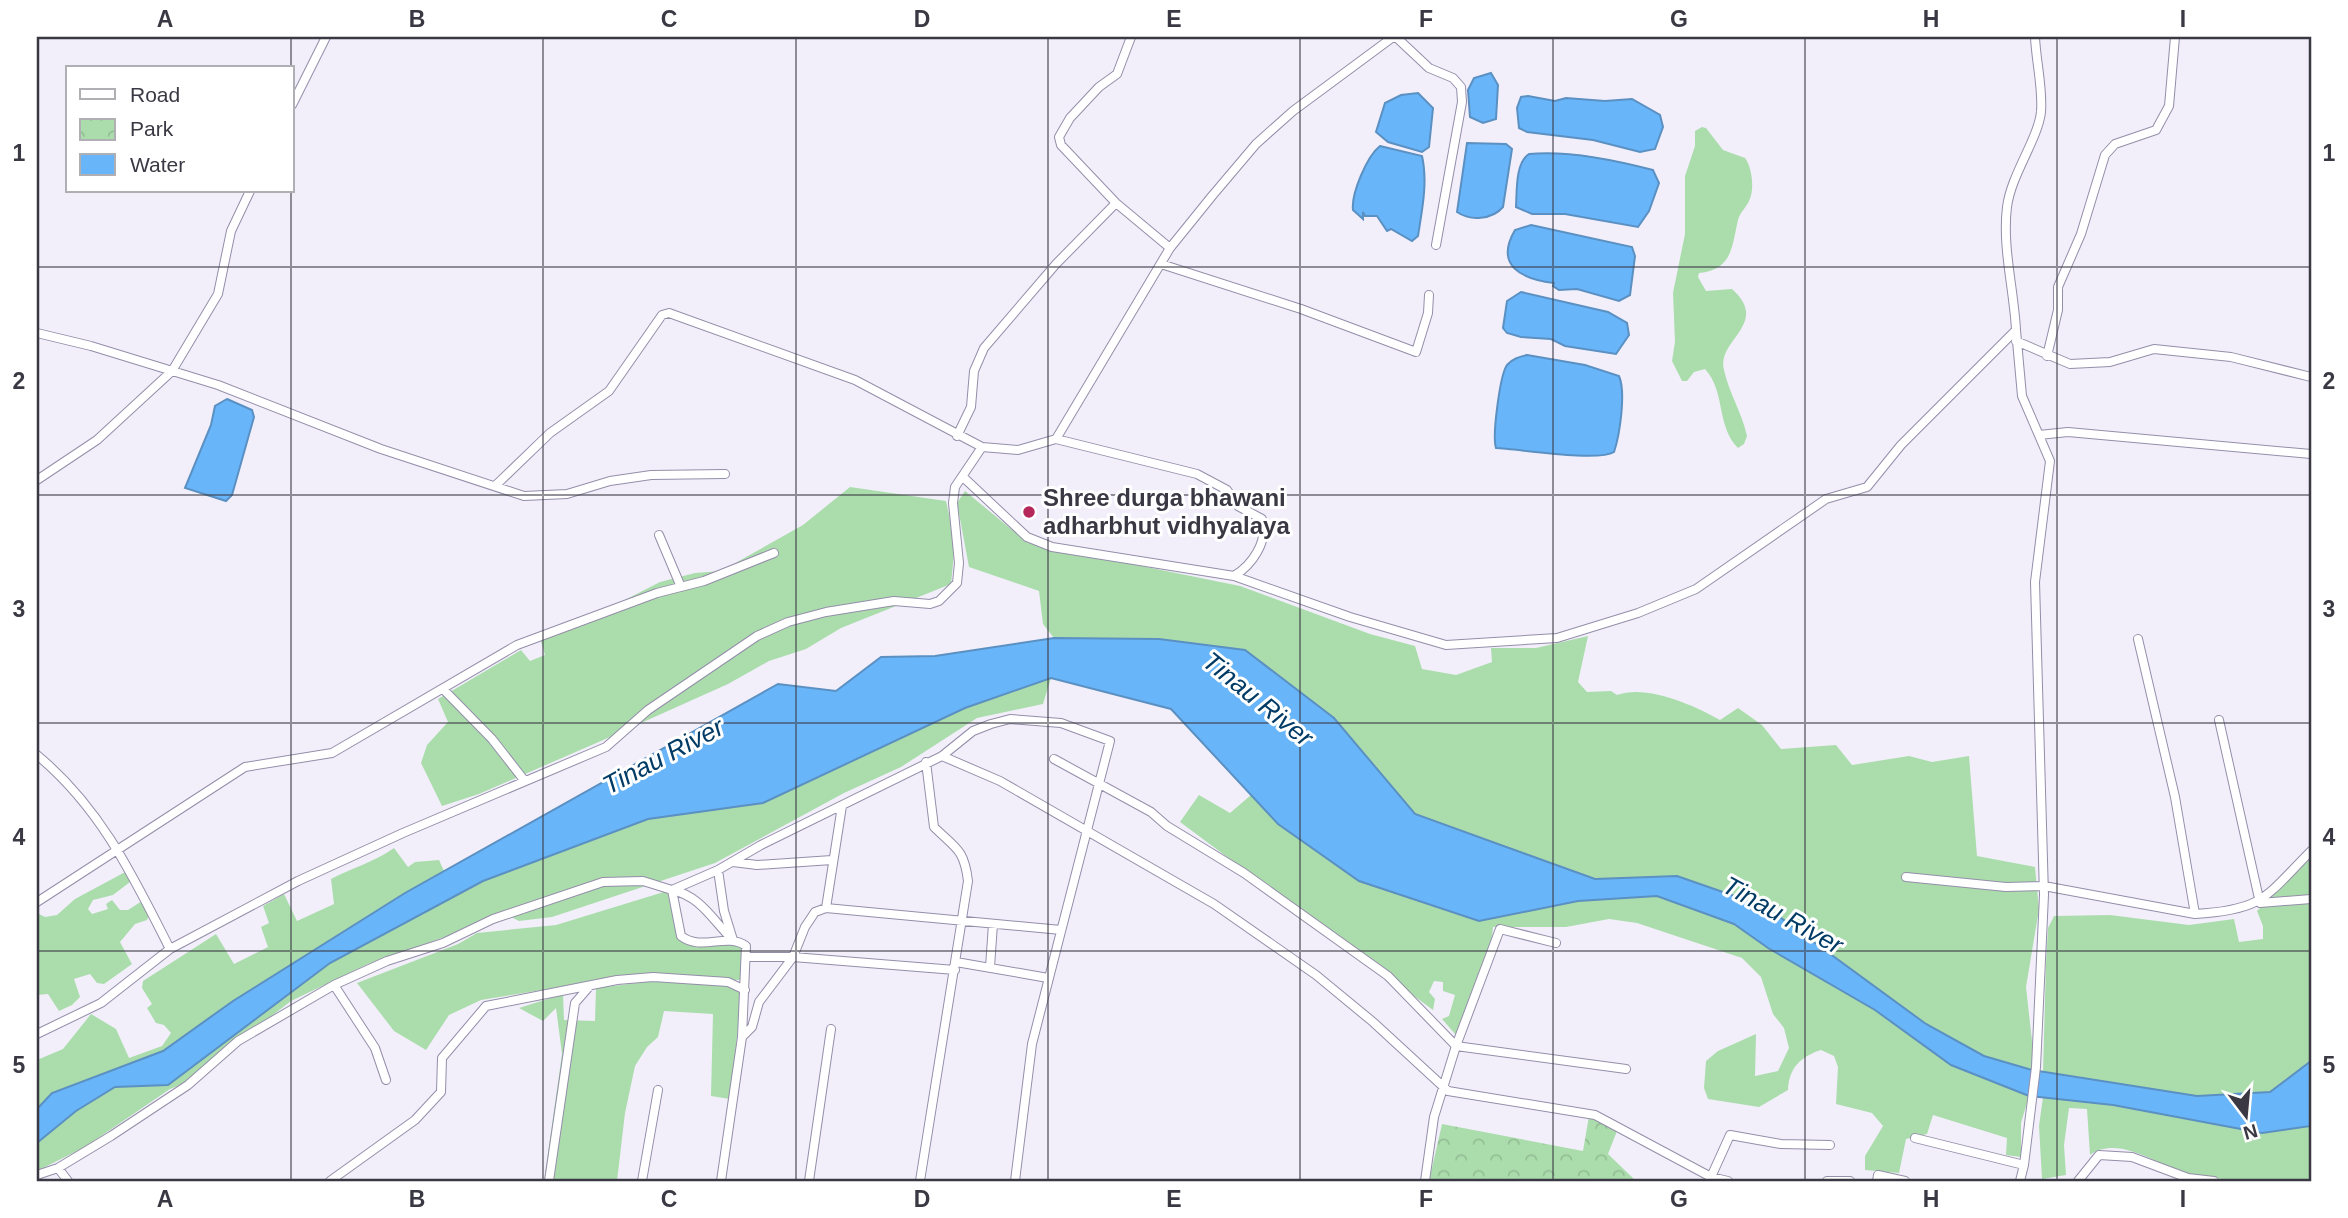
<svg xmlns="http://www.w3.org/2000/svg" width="2348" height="1218" font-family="Arial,sans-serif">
<defs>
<pattern id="park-crowns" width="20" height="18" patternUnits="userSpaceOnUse" patternTransform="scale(1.75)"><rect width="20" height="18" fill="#abddac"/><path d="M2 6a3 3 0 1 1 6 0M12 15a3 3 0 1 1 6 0" fill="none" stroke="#94be95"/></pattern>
</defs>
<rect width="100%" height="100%" fill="#f2effb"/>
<path fill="#abddac" d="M1702 127 1706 128 1723 150 1745 158C1752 167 1755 190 1749 201 1746 208 1740 212 1738 220 1732 245 1733 270 1699 273L1698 277 1706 291 1732 289C1771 324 1716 340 1724 370 1729 393 1742 413 1747 436L1744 444 1738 448C1716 426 1726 392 1705 369L1694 372 1687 381H1682L1672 361 1675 342 1673 293 1685 234V176L1695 146V131Z
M850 487 946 501 955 543 951 584 841 628 806 649 769 661 728 684 601 741 479 794 442 806 421 763 427 745 448 722 438 699 521 650 530 661 545 655 539 634 613 606 660 582 695 573 721 571 803 525Z
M965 491 1028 543 1240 586 1370 634 1415 646 1422 669 1456 675 1492 662 1491 648H1536L1588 636 1578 682 1587 692 1611 691 1617 695C1646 684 1694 705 1720 720L1738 708 1762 725 1781 749 1836 745 1852 765 1909 756 1932 762 1969 756 1977 856 2035 867 2039 909 2026 987 2032 1041V1070L1984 1056 1926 1024 1766 907 1677 876 1595 879 1415 814 1334 718 1159 639 1054 638 1043 624 1039 591 969 567 957 503Z
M1051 678 1043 704 977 718 901 767 844 793 715 863 552 917 519 921 507 915 368 964 291 1001 185 1083 170 1089 85 1147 37 1171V1143L76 1111 115 1087 168 1085 330 963 483 881 648 819 763 803 965 708Z
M1199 795 1230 813 1251 795 1278 824 1578 901 1657 896 1734 924 1768 948 1875 1010 1951 1065 2029 1096 2021 1123V1157L2006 1155 2007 1138 1933 1115 1927 1134 1906 1139 1899 1173 1865 1170V1156L1883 1126 1872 1113 1836 1104 1838 1067 1834 1056 1821 1050C1800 1057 1789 1068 1788 1090L1759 1107 1708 1099 1704 1088 1706 1061 1718 1051 1756 1034 1755 1076 1778 1071 1789 1048 1784 1028 1773 1014 1761 977 1742 958 1637 923 1609 919 1566 927H1493L1492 937 1456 1035 1442 1019 1449 1016 1455 995 1443 991V982L1434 981 1429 992 1435 999 1433 1010 1180 822Z
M394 848 408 867 415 862 439 860 444 871 233 1001 163 1051 53 1093 37 1109V1060L63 1049 91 1014 116 1029 129 1058 162 1046 171 1033 164 1025 156 1023 147 1008 152 1004 142 988 143 981 216 934 234 964 268 947 261 927 269 923 263 906 284 894 297 921 334 904 331 879C352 868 374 862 394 848Z
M2311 857V1061L2270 1092 2197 1096 2043 1072 2046 963 2048 928 2054 916 2110 915 2189 925 2234 919 2239 942 2263 939V926L2257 911Z
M127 871 130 882 113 895 93 900 88 909 92 914 108 909 106 904 112 900 120 910H128L142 901 149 915 147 920 135 924 120 942 132 964 104 984 97 983 90 974 74 979 80 997 72 1005 59 1011 48 994 37 995V913L45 917 57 915 75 899Z
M667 891 678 938 691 946 742 944 740 980 610 979 481 1000 449 1015 426 1050 394 1031 357 983 458 944 477 933 556 925Z
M654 981 730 985 742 991 730 1099 711 1096 713 1014 664 1011 658 1037 647 1047 635 1066 625 1113 617 1181H544L562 1054 556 1008 543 1021 519 1008 563 994 564 1020 595 1021 596 988Z
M2043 1097 2113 1105 2262 1133 2311 1126V1181C2271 1181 2227 1183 2187 1173 2159 1166 2118 1134 2090 1155L2087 1109 2069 1108 2064 1145 2066 1175 2042 1179 2039 1126Z"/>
<path fill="url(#park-crowns)" d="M1589 1116 1617 1131 1608 1154 1636 1181H1429L1442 1124 1583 1151Z"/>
<path fill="#69b5f9" stroke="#5b90c2" stroke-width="2" d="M1491 73 1498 85 1496 119 1483 123 1470 117 1468 90 1474 78Z
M1418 93 1433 108 1429 147 1422 152 1388 142 1376 132 1385 103 1401 95Z
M1528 96 1555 101 1566 98 1605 101 1632 99 1660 115 1663 127 1655 149 1640 152 1593 140 1527 132 1519 128 1517 108 1521 97Z
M1467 143 1506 144 1512 149 1503 207C1492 220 1470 221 1457 212Z
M1380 146 1422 156C1428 182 1422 210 1418 236L1412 241 1391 229 1387 231 1377 216H1365L1363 212V219L1353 210C1351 194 1367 156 1380 146Z
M1529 154C1569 150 1615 160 1653 170L1659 183 1649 211 1638 227 1565 214H1532L1516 207C1517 192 1515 163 1529 154Z
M1531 225 1632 247 1635 256 1630 295 1619 301 1577 289 1559 290 1553 286 1554 283C1522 279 1494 266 1515 230Z
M1521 292 1608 312 1627 323 1629 335 1616 354 1565 346 1551 339 1521 337 1507 333 1503 328 1507 301Z
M1527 355 1585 365 1619 376C1626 392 1620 434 1614 452 1598 462 1519 449 1496 448 1492 436 1500 375 1507 365 1512 359 1519 357 1527 355Z
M227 399 252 410 254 417 232 495 226 501 185 488 211 425 215 406Z
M1054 638 1159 639 1245 650 1334 718 1415 814 1595 879 1677 876 1766 907 1926 1024 1984 1056 2032 1070 2197 1096 2270 1092 2311 1061V1126L2262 1133 2113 1105 2029 1096 1951 1065 1875 1010 1768 948 1734 924 1657 896 1578 901 1479 921 1359 881 1278 824 1171 709 1051 678 965 708 763 803 648 819 483 881 330 963 168 1085 115 1087 76 1111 37 1143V1109L52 1093 163 1051 233 1001 405 893 778 684 836 691 881 657 935 656Z"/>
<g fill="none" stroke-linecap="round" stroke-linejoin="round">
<defs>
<path id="minor" d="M1131 37 1117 74 1099 87 1070 118 1059 137 1061 145 1116 203 1170 248
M1396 37 1429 68 1453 78 1461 87 1462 102 1436 245
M292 105 326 37
M1161 264 1301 309 1416 352 1428 313 1429 295
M37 333 91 346 218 385 381 449 524 496 567 494 610 481 651 475 725 474
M2016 341 2070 364 2110 362 2154 349 2231 357 2311 377
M2047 356 2058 310V287L2081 234 2105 155 2115 144 2156 130 2169 106 2175 37
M2039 435 2068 432 2311 454
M957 436 971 407 974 371 984 348 1056 264 1116 203
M1056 439 1197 474 1227 490 1238 506 1262 519C1269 541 1252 565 1234 576
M982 447 1018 450 1056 439 1170 248 1212 196 1256 144 1293 111 1393 37
M963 477 1027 537 1052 547 1234 576 1350 617 1446 645 1557 638 1638 613 1696 589 1826 499 1867 487 1901 445 2016 330C2014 290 2002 247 2007 207 2011 175 2038 139 2041 112 2043 88 2036 61 2035 37
M37 480 97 440 172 371 218 294 231 231 250 191
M659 535 681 587
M443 689 492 739 524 780
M2219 720 2260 903 2311 899
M37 755C101 808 133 876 170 949
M942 756 1000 781 1214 904 1316 975 1373 1022 1448 1091 1595 1115 1711 1177 1728 1181
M1054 759 1151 812 1167 826 1244 873 1388 976 1456 1046 1500 929 1556 943
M733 862 757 865 832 860
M718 870 724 911 733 940C713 921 701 896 672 890L681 936C702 952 726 932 746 946L742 1037
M1906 877 2006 887 2044 886 2195 914 2175 797 2138 639
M37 902 245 767 332 753 517 645 657 593 704 581 774 553
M826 908 1061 930
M2195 914C2264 910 2265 897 2311 851
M746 957H793L955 970
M956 962 1048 978
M990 967 993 924
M334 985 375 1048 386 1080
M37 1034 101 1003 170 949 298 881 403 833 606 747 648 710 757 636 788 622 826 612 894 601 930 604 939 601 957 583 959 563 953 503 955 487 982 447 855 380 669 313 662 315 609 391 550 433 496 485
M1915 1138 2024 1165 2036 1067 2044 895 2035 582 2050 461 2022 396 2016 330
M58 1168 68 1181
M37 1175 58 1168 111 1136 188 1085 238 1041 334 985 387 961 443 943 493 919 603 882 643 881 672 890 718 870 761 845 942 756 973 731 991 724 1010 719 1061 723 1110 741 1032 1044 1015 1181
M1711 1177 1730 1135 1781 1144 1830 1145
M330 1181 415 1120 441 1092 442 1058 486 1006 617 980 653 977 728 982 745 990
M549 1181 575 1003 588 988
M642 1181 658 1090
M721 1181 742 1037 752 1027 759 1002 793 957 805 927 815 912 826 908 842 806
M809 1181 831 1029
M920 1181 968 881C964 848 955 848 934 827L926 762
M1425 1181 1434 1117 1456 1046 1626 1069
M1827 1181H1850
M1877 1181 1878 1175 1905 1181
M2020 1181 2024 1165
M2078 1181 2099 1155 2132 1157 2188 1178
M2187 1181 2188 1178 2214 1181"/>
</defs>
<use href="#minor" stroke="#948ea9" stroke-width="10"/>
<use href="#minor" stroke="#fff" stroke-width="8"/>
</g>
<path fill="none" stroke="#3a3843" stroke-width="2" stroke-opacity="0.55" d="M291 37V68M543 37V1181M796 37V1181M1048 37V1181M1300 37V1181M1553 37V1181M1805 37V1181M2057 37V1181M291 191V1181M37 267H2311M37 495H2311M37 723H2311M37 951H2311"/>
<circle fill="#b6285a" stroke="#fff" stroke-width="2.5" cx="1029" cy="512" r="7"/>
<g text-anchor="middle" stroke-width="6" stroke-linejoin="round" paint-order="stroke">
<g font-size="24" font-weight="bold" fill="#3a3843" stroke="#fff" text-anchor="start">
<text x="1043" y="506">Shree durga bhawani<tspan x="1043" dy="28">adharbhut vidhyalaya</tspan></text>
</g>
<g font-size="26" font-style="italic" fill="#003b66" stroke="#fff">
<text transform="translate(1258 699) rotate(39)" y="9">Tinau River</text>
<text transform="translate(663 756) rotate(-28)" y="9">Tinau River</text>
<text transform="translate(1783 915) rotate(29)" y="9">Tinau River</text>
</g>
</g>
<rect width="2348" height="1218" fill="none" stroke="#ffffff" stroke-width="77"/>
<rect x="66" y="66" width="228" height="126" fill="#ffffff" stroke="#b0afb4" stroke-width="2"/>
<rect x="80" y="89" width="35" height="10" fill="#ffffff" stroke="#b0afb4" stroke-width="2"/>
<text x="130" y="102" font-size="21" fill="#3a3843">Road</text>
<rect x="80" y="119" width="35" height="21" fill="url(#park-crowns)" stroke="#b0afb4" stroke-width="2"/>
<text x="130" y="136" font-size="21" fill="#3a3843">Park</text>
<rect x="80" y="154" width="35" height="21" fill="#69b5f9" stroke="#b0afb4" stroke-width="2"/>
<text x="130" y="172" font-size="21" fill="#3a3843">Water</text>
<g transform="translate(2246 1116) rotate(164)" stroke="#ffffff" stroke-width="5" paint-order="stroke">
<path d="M0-5L12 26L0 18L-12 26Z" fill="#3a3843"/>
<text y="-10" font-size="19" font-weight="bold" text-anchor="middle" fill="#3a3843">N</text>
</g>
<rect x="38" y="38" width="2272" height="1142" fill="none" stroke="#3a3843" stroke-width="2.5"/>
<g font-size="23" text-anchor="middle" font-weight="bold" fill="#3a3843">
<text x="165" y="27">A</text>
<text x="417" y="27">B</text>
<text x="669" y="27">C</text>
<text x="922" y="27">D</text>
<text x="1174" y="27">E</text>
<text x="1426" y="27">F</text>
<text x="1679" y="27">G</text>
<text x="1931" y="27">H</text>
<text x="2183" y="27">I</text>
<text x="19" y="161">1</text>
<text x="2329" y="161">1</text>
<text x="19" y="389">2</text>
<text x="2329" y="389">2</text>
<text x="19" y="617">3</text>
<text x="2329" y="617">3</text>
<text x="19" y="845">4</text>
<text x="2329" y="845">4</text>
<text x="19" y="1073">5</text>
<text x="2329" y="1073">5</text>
<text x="165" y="1207">A</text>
<text x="417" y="1207">B</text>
<text x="669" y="1207">C</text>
<text x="922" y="1207">D</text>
<text x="1174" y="1207">E</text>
<text x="1426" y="1207">F</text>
<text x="1679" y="1207">G</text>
<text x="1931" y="1207">H</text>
<text x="2183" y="1207">I</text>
</g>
</svg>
